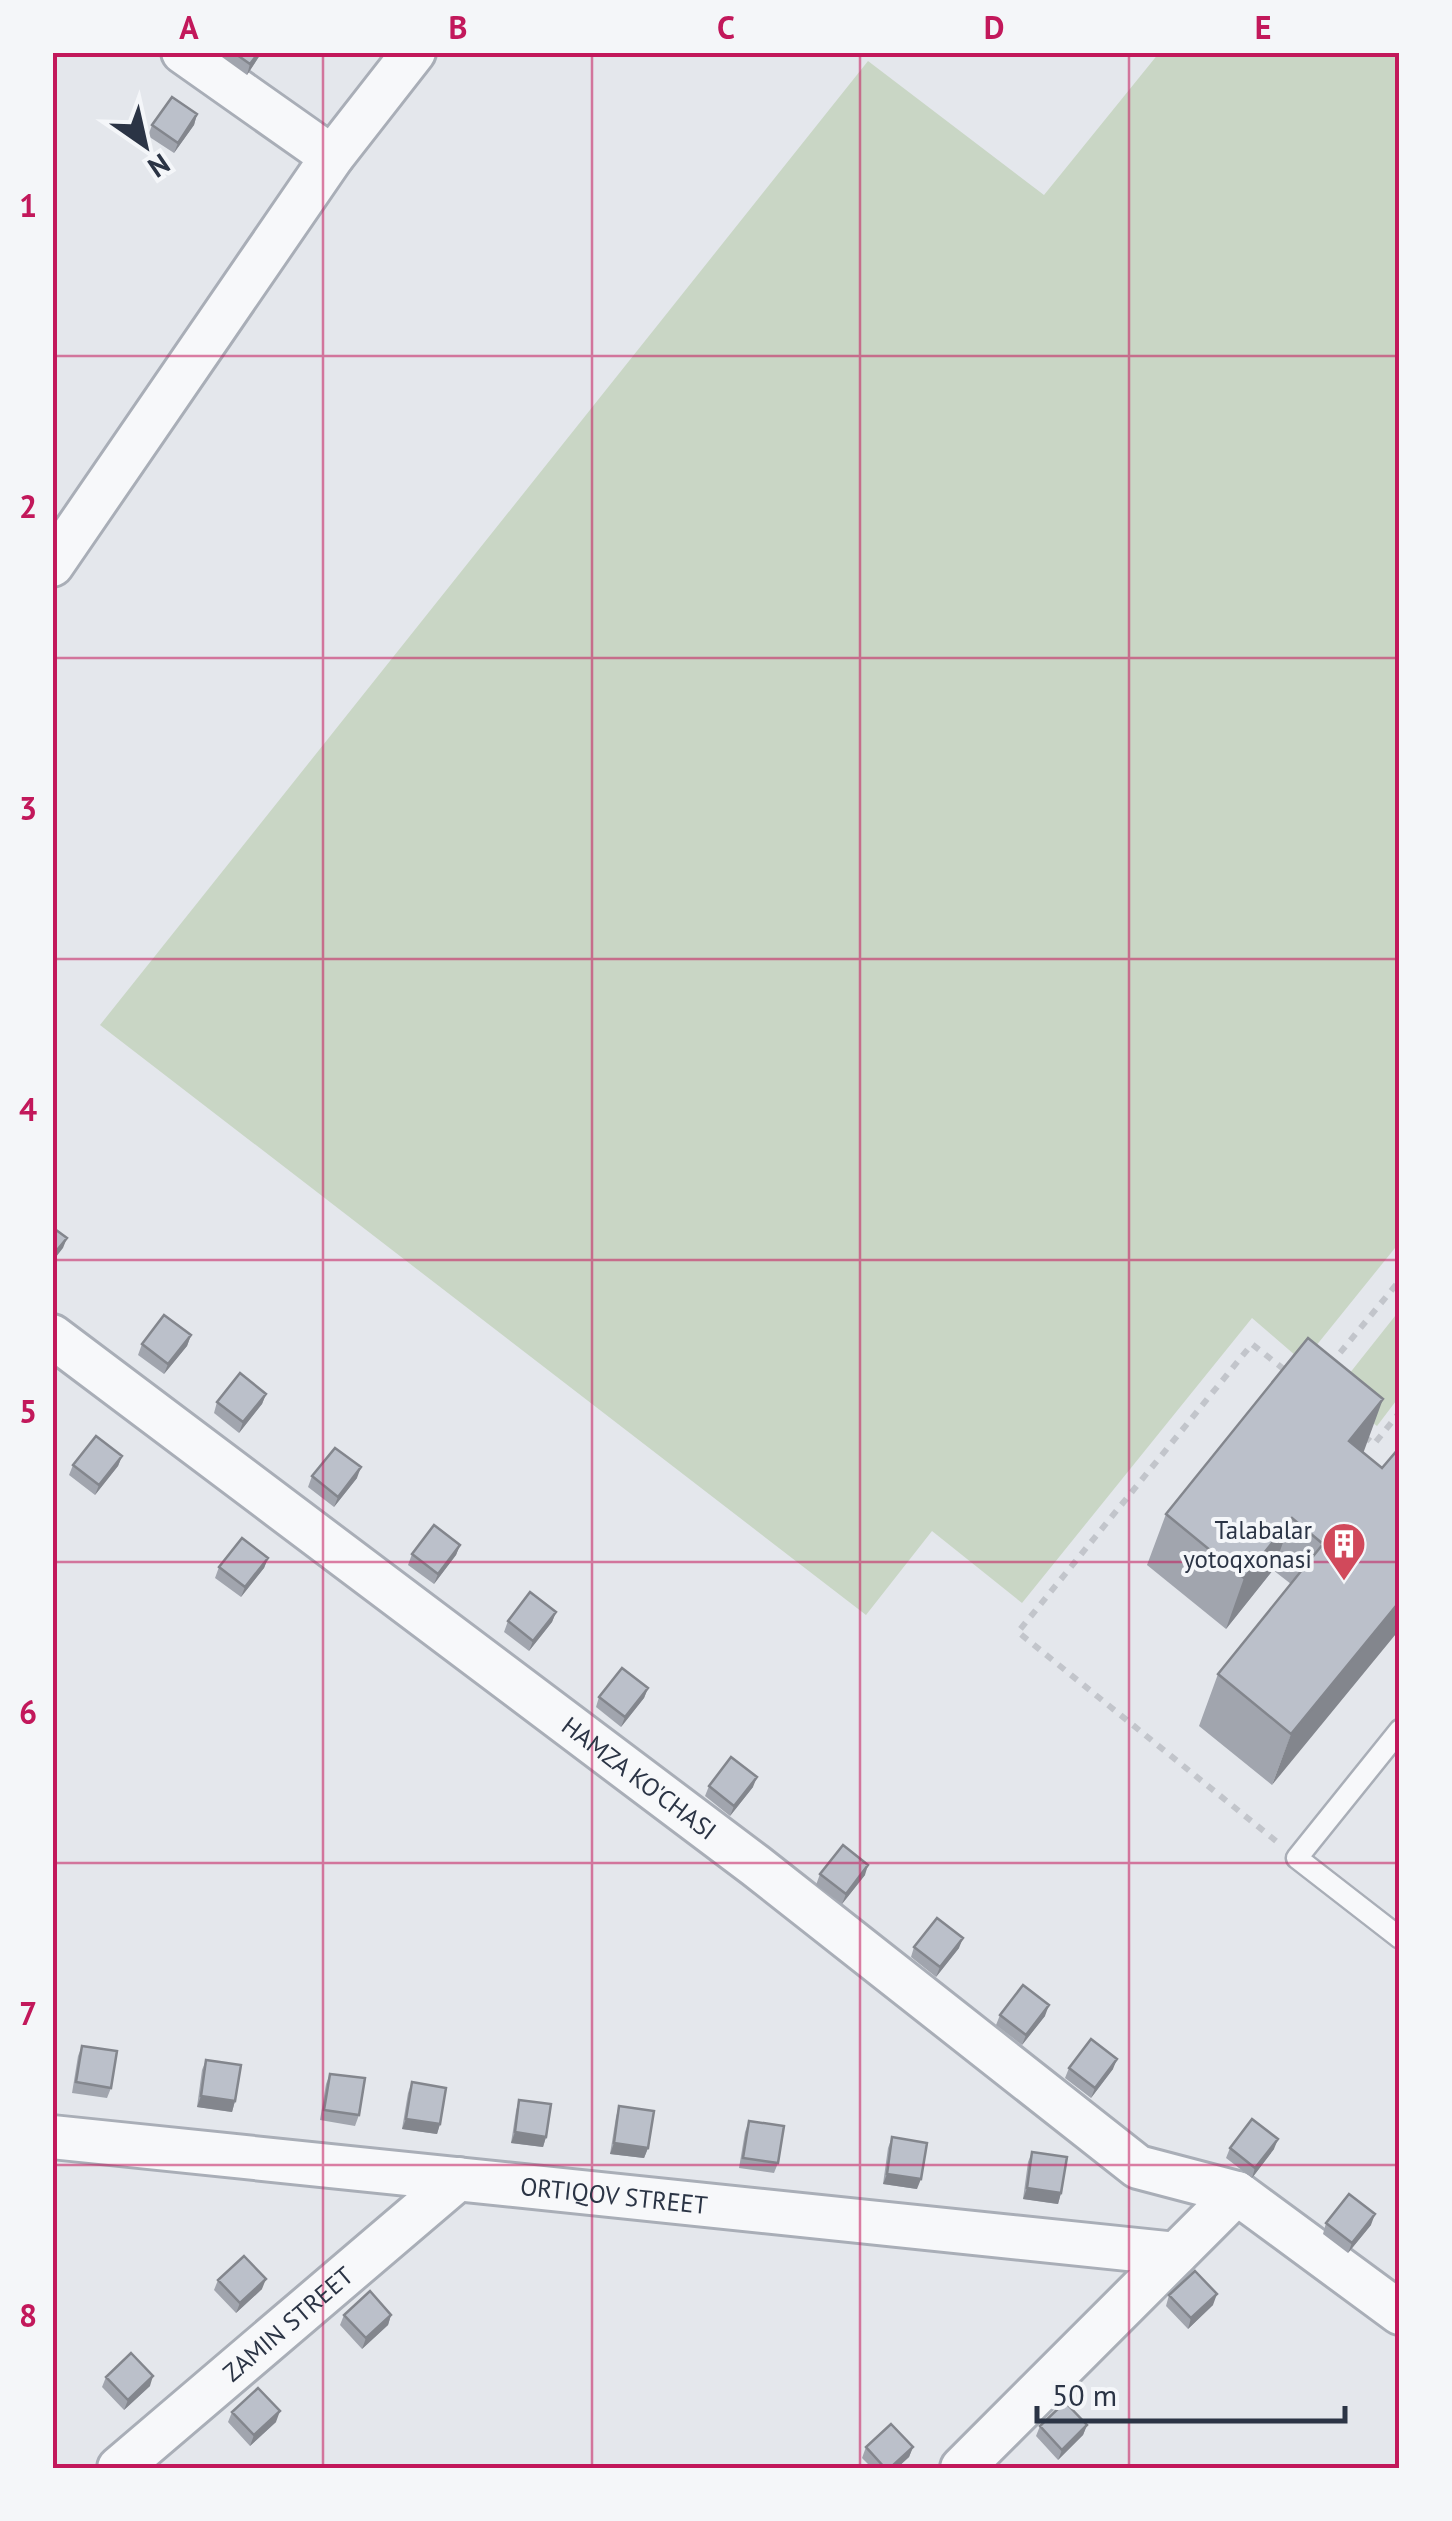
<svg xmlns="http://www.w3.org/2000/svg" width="1452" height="2521" font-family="'PT Sans',sans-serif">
<rect width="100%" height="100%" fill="#e4e7ec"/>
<path fill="#c9d6c5" d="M1159 53H1399V1243L1303 1362 1252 1318 1022 1603 932 1531 866 1615 100 1025 868 61 1044 195Z
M1399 1311V1397L1377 1426 1334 1393Z"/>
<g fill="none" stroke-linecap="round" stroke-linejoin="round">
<defs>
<path id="lane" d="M1400 1730 1297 1858 1400 1938"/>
<g id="street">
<path d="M183 52 332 157"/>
<path d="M52 565 332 157 414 52"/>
<path id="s1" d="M52 1336 756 1866 1138 2167 1237 2193 1400 2313"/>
<path id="s2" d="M52 2137 1176 2254"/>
<path id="s3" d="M119 2468 458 2179"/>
<path d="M962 2468 1237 2193"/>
</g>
</defs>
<use href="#lane" stroke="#a9aeb7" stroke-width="25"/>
<use href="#street" stroke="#a9aeb7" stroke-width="48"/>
<path stroke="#c2c5cb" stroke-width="6" stroke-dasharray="8 8" stroke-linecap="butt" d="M1330 1365 1400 1280
M1364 1436 1374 1444 1400 1412
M1276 1841 1018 1632 1252 1344 1286 1371"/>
<use href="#lane" stroke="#f7f8fa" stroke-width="20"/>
<use href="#street" stroke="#f7f8fa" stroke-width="42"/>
</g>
<path fill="#a1a5ae" d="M223 52H262L247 75 222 57Z
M197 114 194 125 174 153 148 136 152 125Z
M191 1335 187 1346 164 1374 138 1355 142 1344Z
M266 1394 262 1404 239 1433 214 1413 217 1402Z
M1400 1447 1272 1785 1199 1726 1218 1674 1291 1584 1273 1570 1226 1629 1147 1565 1166 1514 1364 1451 1363 1453 1382 1468Z
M122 1456 118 1466 95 1495 69 1475 73 1465Z
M312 1476 357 1478 334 1507 308 1487Z
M460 1545 456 1555 434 1584 408 1565 412 1554Z
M268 1558 264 1568 241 1597 215 1578 219 1567Z
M556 1612 552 1622 529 1651 504 1632 508 1621Z
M648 1688 644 1698 621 1727 596 1707 599 1697Z
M709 1786 753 1787 730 1816 705 1796Z
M820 1874 865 1875 842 1904 816 1885Z
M914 1947 959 1948 936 1977 911 1957Z
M1000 2015 1045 2016 1022 2045 996 2025Z
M82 2046 111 2088 107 2098 72 2093 78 2056Z
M206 2060 235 2101 232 2112 197 2107 202 2070Z
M1069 2068 1113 2069 1091 2098 1065 2078Z
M330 2074 359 2115 355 2126 320 2120 326 2084Z
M412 2082 440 2124 437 2134 402 2129 408 2093Z
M519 2100 546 2137 543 2147 511 2143 516 2111Z
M619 2106 648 2148 644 2158 610 2154 616 2117Z
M749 2121 778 2163 774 2173 739 2168 745 2132Z
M892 2137 917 2189 883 2184 888 2148Z
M1230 2148 1274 2149 1252 2178 1226 2158Z
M1032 2152 1061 2193 1058 2204 1023 2199 1028 2162Z
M1326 2223 1371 2225 1348 2253 1323 2234Z
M218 2280 262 2289 236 2313 214 2290Z
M1169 2295 1213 2305 1188 2329 1166 2306Z
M344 2315H391L388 2325 362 2349 340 2325Z
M106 2377 150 2386 124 2410 102 2387Z
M232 2412 276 2422 250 2446 228 2422Z
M1087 2425 1083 2435 1058 2460 1036 2436 1040 2426Z
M866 2447H913L909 2457 897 2468H872L862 2458Z"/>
<path fill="#83868d" d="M259 52H262L247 75 250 64Z
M197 114 194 125 174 153 178 143Z
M67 1238 63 1248 52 1262V1256Z
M191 1335 187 1346 164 1374 168 1364Z
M266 1394 262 1404 239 1433 243 1422Z
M1383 1399 1364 1451 1330 1493 1349 1441Z
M122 1456 118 1466 95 1495 99 1485Z
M361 1467 357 1478 334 1507 338 1497Z
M1292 1518 1273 1570 1226 1629 1244 1578Z
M460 1545 456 1555 434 1584 438 1574Z
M268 1558 264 1568 241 1597 245 1587Z
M1400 1601V1629L1272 1785 1291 1734Z
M556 1612 552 1622 529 1651 533 1641Z
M648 1688 644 1698 621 1727 625 1717Z
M757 1777 753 1787 730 1816 734 1806Z
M868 1865 865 1875 842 1904 846 1894Z
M963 1938 959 1948 936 1977 940 1967Z
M1049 2005 1045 2016 1022 2045 1026 2035Z
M1117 2059 1113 2069 1091 2098 1095 2088Z
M201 2096 235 2101 232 2112 197 2107Z
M406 2119 440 2124 437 2134 402 2129Z
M515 2132 546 2137 543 2147 511 2143Z
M1278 2139 1274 2149 1252 2178 1255 2168Z
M614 2143 648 2148 644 2158 610 2154Z
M887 2174 921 2179 917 2189 883 2184Z
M1027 2188 1061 2193 1058 2204 1023 2199Z
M1375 2214 1371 2225 1348 2253 1352 2243Z
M266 2279 262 2289 236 2313 240 2303Z
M1217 2294 1213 2305 1188 2329 1191 2318Z
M391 2315 388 2325 362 2349 366 2338Z
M153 2376 150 2386 124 2410 128 2400Z
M280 2411 276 2422 250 2446 254 2435Z
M1087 2425 1083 2435 1058 2460 1062 2450Z
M913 2447 909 2457 897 2468H890Z"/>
<path fill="#bbc0ca" stroke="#83868d" stroke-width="2.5" d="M233 52H259L250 64Z
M172 97 197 114 178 143 152 125Z
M52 1227 67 1238 52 1256Z
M164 1315 191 1335 168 1364 142 1344Z
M1308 1338 1383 1399 1349 1441 1382 1468 1400 1447V1601L1291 1734 1218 1674 1323 1544 1292 1518 1244 1578 1166 1514Z
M240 1373 266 1394 243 1422 217 1402Z
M96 1436 122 1456 99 1485 73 1465Z
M335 1448 361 1467 338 1497 312 1476Z
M434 1525 460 1545 438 1574 412 1554Z
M242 1538 268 1558 245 1587 219 1567Z
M530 1592 556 1612 533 1641 508 1621Z
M622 1668 648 1688 625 1717 599 1697Z
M731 1757 757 1777 734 1806 709 1786Z
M843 1845 868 1865 846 1894 820 1874Z
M937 1918 963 1938 940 1967 914 1947Z
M1023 1985 1049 2005 1026 2035 1000 2015Z
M1091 2039 1117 2059 1095 2088 1069 2068Z
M82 2046 117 2051 111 2088 76 2082Z
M206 2060 241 2065 235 2101 201 2096Z
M330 2074 365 2078 359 2115 324 2110Z
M412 2082 446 2088 440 2124 406 2119Z
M519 2100 551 2104 546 2137 515 2132Z
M619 2106 654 2111 648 2148 614 2143Z
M1252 2119 1278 2139 1255 2168 1230 2148Z
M749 2121 784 2126 778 2163 743 2158Z
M892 2137 927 2143 921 2179 887 2174Z
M1032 2152 1067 2157 1061 2193 1027 2188Z
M1349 2194 1375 2214 1352 2243 1326 2223Z
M244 2256 266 2279 240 2303 218 2280Z
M1195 2271 1217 2294 1191 2318 1169 2295Z
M370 2291 391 2315 366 2338 344 2315Z
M131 2353 153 2376 128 2400 106 2377Z
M258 2388 280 2411 254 2435 232 2412Z
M1065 2402 1087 2425 1062 2450 1040 2426Z
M891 2424 913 2447 890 2468H885L866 2447Z"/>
<path fill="none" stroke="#c2185b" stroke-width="2.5" stroke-opacity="0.55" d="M323 52V2468M592 52V2468M860 52V2468M1129 52V2468M52 356H1400M52 658H1400M52 959H1400M52 1260H1400M52 1562H1400M52 1863H1400M52 2165H1400"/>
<defs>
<symbol id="building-pin" viewBox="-11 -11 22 30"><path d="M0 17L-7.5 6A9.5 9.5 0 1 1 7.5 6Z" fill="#d1495b" stroke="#f4f6f9"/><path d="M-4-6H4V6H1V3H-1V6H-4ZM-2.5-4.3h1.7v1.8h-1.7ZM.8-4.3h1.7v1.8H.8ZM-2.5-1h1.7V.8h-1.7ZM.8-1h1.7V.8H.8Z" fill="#fff"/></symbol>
</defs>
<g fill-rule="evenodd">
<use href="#building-pin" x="1319" y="1519" width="50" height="68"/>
</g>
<g text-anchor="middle" stroke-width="8" stroke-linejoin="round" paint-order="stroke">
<g font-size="25" fill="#2b3445" stroke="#f4f6f9" text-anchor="end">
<text x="1312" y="1539">Talabalar<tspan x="1312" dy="29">yotoqxonasi</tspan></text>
</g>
<g font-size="25" fill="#2b3445" stroke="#f4f6f9">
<text dy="9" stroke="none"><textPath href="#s1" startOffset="735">HAMZA KO'CHASI</textPath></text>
<text dy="9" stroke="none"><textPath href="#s2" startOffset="565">ORTIQOV STREET</textPath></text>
<text dy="9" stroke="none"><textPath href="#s3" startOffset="222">ZAMIN STREET</textPath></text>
</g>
</g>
<rect width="1452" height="2521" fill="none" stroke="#f4f6f9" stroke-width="110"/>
<g transform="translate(145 145) rotate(146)" stroke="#f4f6f9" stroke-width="8" paint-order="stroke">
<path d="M0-8L18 38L0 25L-18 38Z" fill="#2b3445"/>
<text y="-15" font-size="28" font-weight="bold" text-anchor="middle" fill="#2b3445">N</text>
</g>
<path d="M1037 2406v15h308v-15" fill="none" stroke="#2b3445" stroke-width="5"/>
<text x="1052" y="2406" font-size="30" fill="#2b3445" stroke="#f4f6f9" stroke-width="8" paint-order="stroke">50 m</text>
<rect x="55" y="55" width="1342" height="2411" fill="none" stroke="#c2185b" stroke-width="4"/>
<g font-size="32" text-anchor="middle" font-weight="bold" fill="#c2185b">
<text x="189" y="39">A</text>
<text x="458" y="39">B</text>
<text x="726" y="39">C</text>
<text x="994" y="39">D</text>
<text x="1263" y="39">E</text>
<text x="28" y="217">1</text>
<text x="28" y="518">2</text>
<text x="28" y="820">3</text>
<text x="28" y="1121">4</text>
<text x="28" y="1423">5</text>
<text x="28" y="1724">6</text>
<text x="28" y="2025">7</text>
<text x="28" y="2327">8</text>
</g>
</svg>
